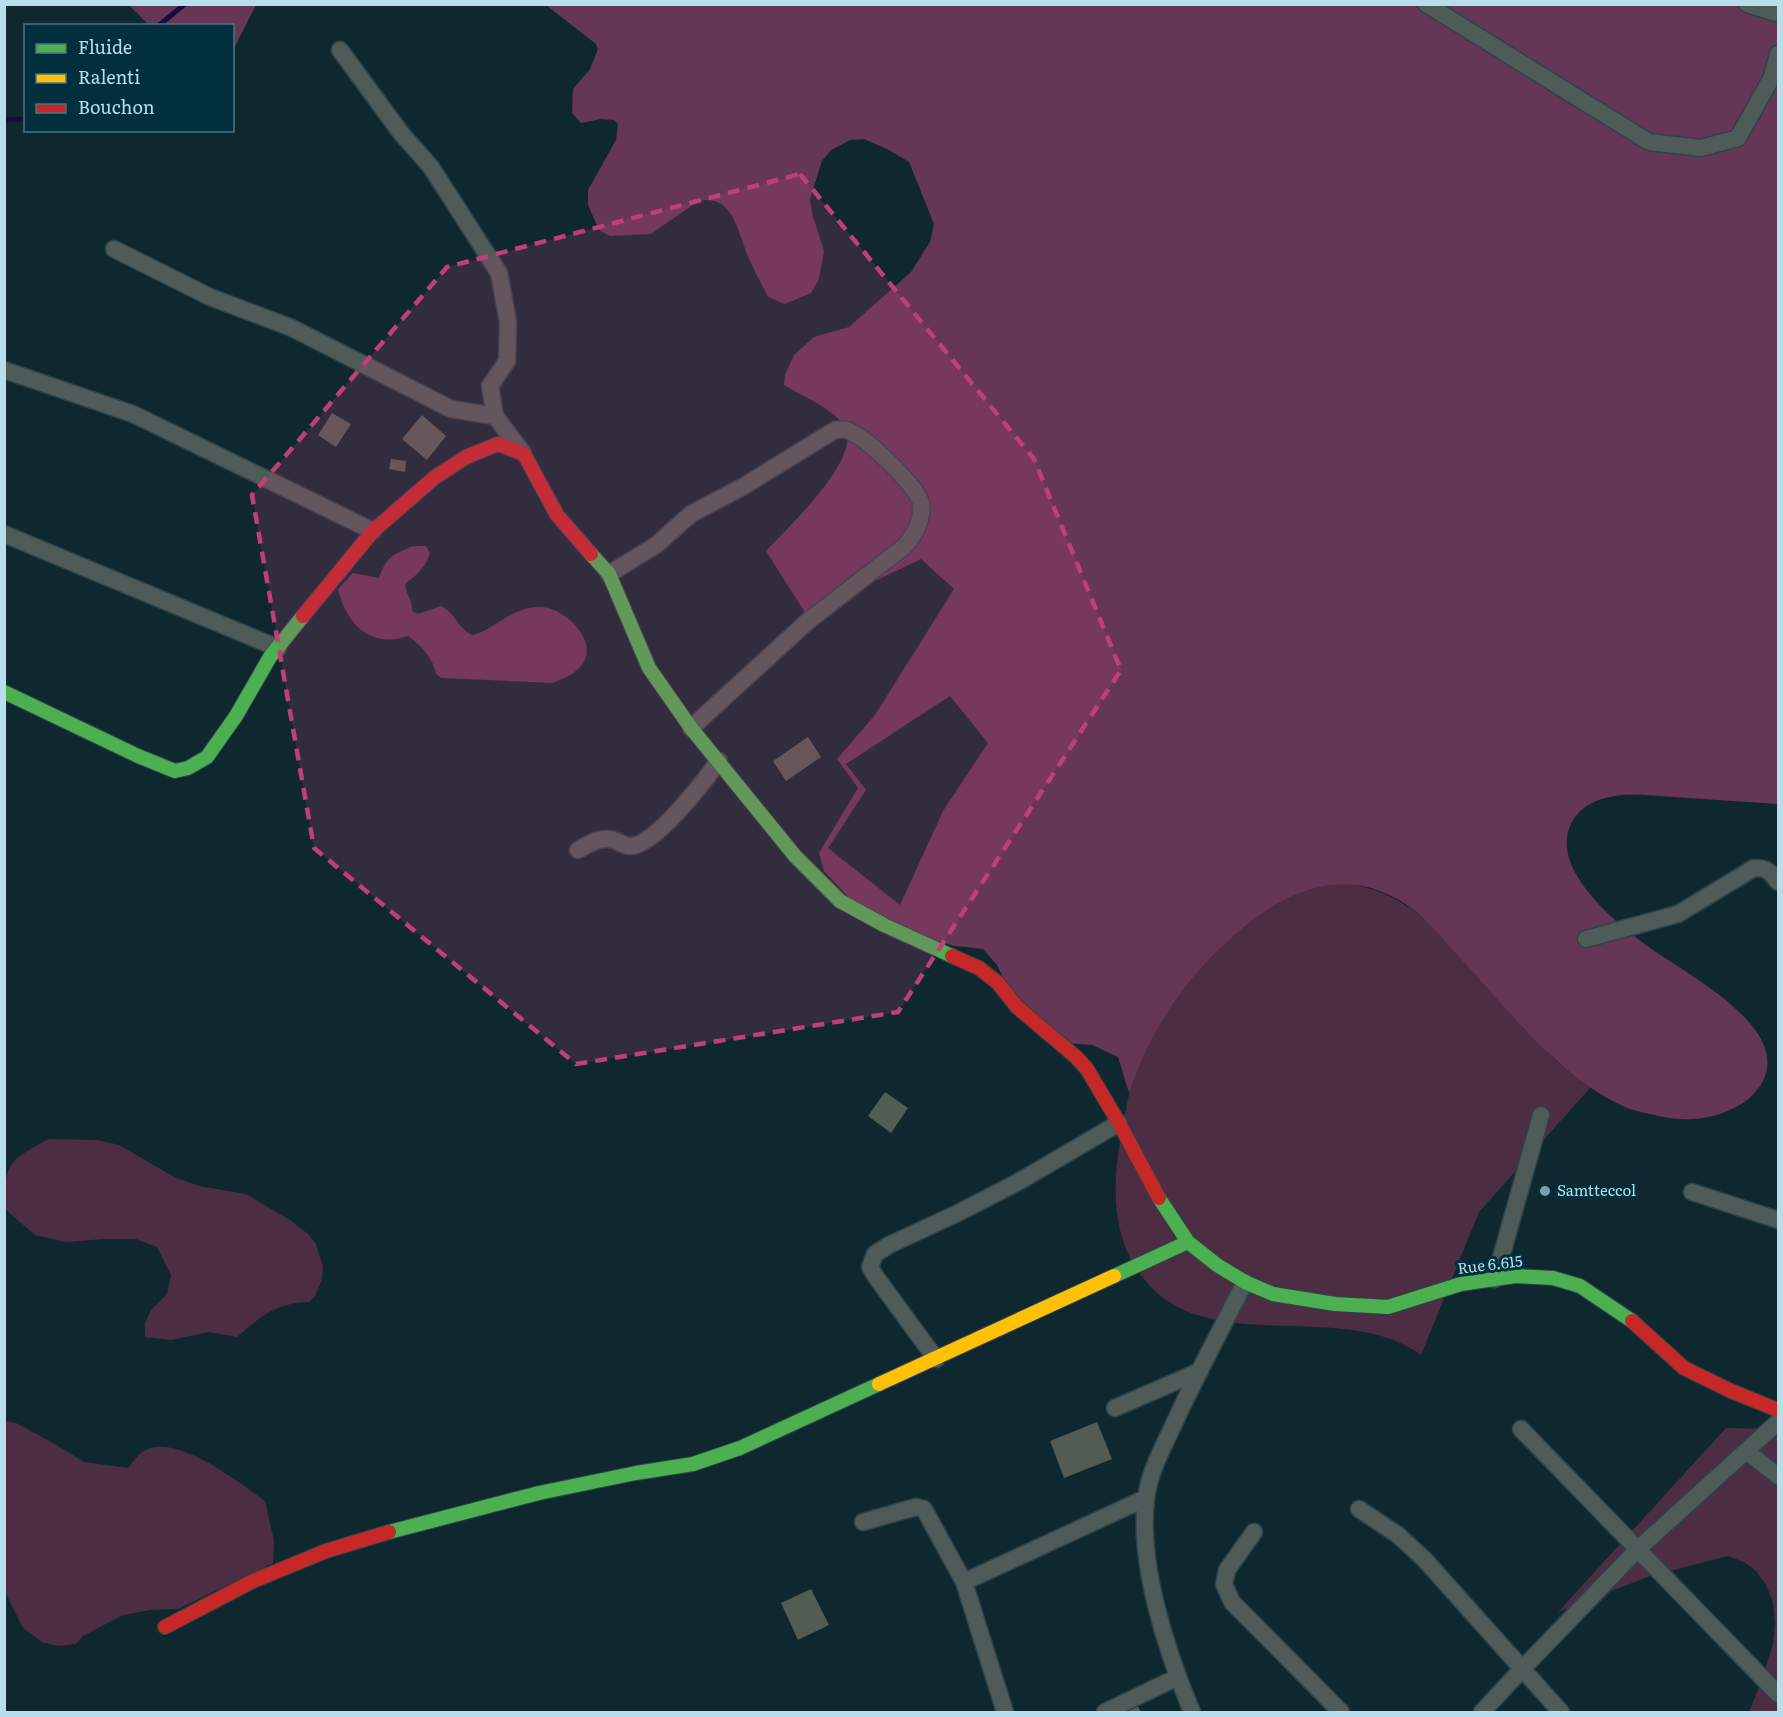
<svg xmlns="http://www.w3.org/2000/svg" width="1783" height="1717" font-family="Literata,serif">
<rect width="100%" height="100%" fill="#0f2830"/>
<path fill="#4d2d44" d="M1344 883C1380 889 1401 899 1429 923L1556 1061 1591 1087 1479 1212 1421 1355C1347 1301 1219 1353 1154 1290 1113 1251 1111 1194 1120 1142 1125 1114 1129 1085 1141 1059 1168 998 1236 915 1300 892 1315 886 1329 885 1344 883Z
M49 1139 98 1140 119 1145 174 1177 199 1186 246 1194 290 1220 308 1234 316 1244 323 1266 322 1279 315 1296 309 1302C275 1303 262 1316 237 1337L209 1332 171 1340 145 1337V1323L151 1310 167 1294 171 1275 157 1247 136 1239H104L66 1242 35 1235 5 1209C4 1163 8 1161 49 1139Z
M5 1421 16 1423 53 1443 84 1462 128 1468C134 1461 139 1452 148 1449 180 1436 240 1483 265 1501L274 1541 273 1563 178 1609 150 1610 123 1615 83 1636 76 1644 58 1646 42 1642 23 1628 5 1592Z
M1726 1428 1778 1429V1712H1749L1761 1682 1773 1644 1775 1624 1773 1602 1766 1585 1756 1571 1744 1562 1728 1556 1650 1576 1558 1612Z"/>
<path fill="#663657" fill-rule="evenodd" d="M129 5H256L233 50 232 26 149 25Z
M546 5H1778V804C1743 802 1708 799 1673 797 1653 796 1630 792 1610 797 1588 801 1571 814 1567 837 1562 877 1613 920 1642 942 1676 969 1781 1019 1766 1073 1762 1088 1748 1102 1734 1108 1710 1120 1685 1122 1659 1116 1648 1113 1636 1112 1625 1107 1601 1097 1575 1077 1556 1060 1523 1030 1494 995 1464 962 1448 945 1433 926 1415 911 1362 869 1305 880 1254 919 1194 965 1153 1022 1129 1093L1118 1057 1092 1045 1066 1043 1010 992 997 965 983 949 955 946 871 921 824 871 819 853 858 788 837 759 875 715 954 589 921 559 806 614 766 551C787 528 862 459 845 427 836 410 800 395 784 385L785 375 794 355 814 337 849 327 911 272 930 242 934 224 909 162 889 150 864 139 850 140 831 150 822 161 810 199 812 213 824 251 819 279 811 293 785 304 768 297C761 283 753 269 747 254 738 231 731 191 697 202L651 234 610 236 599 230 588 205V190L616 140 618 124 614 120 601 119 581 123 572 113 573 89 590 69 598 49 596 44ZM950 696 988 743 943 811 900 905 828 848 866 790 846 764Z
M413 546H426L430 553C425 568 418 574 406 583 404 593 414 601 412 611L418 614 441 606C457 614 458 630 473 635 497 629 510 607 540 607 566 607 602 644 580 667 572 676 562 679 552 683L441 678 436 674C433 658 422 646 408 636 371 649 346 624 338 589L353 573 379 578C387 556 392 555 413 546Z"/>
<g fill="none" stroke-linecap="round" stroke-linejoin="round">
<path stroke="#140d3f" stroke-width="5" d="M158 26 185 4
M4 120 26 119"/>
</g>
<path fill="#525c53" d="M332 413 351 424 336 447 318 435Z
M422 415 446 436 427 460 402 439Z
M391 459 406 461 405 472 389 469Z
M808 737 821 757 786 781 773 761Z
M885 1092 908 1108 891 1133 868 1116Z
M1097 1422 1112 1459 1064 1478 1050 1441Z
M811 1589 829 1625 798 1640 781 1603Z
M1135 1701 1141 1712H1110Z"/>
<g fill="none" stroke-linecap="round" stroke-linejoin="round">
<defs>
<path id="street" d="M1426 4 1649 142 1701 148 1738 138 1772 77 1778 54
M1747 4 1775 13 1778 12
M340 50 401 133 431 167 499 273 508 322 507 361 490 386 495 416 523 453
M114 249 210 297 292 328 451 409 495 416
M4 370 133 414 373 531
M4 534 278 648
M609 574 656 545 691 514 744 486 835 430C842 429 847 429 853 433 868 440 918 487 921 503 923 519 915 534 905 546L808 621 691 728
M578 850C589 844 600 836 613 840 618 841 624 846 630 846 653 848 705 780 719 761
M1586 939 1678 914 1754 868C1767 867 1771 873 1778 882
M1692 1192 1778 1220
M1495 1279 1541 1115
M936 1359 876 1277 870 1267 875 1254 889 1245 958 1213 1018 1182 1119 1123
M1115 1408 1200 1371
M1521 1429 1778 1694
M1746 1451 1778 1476
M1359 1509 1398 1535 1425 1560 1561 1712
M863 1522 916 1507 924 1509 964 1582 1005 1712
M1254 1532 1227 1570 1224 1584 1232 1602 1341 1712
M964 1582 1146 1498
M1105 1712 1178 1677
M1192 1712C1167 1652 1138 1565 1146 1499 1149 1473 1162 1449 1173 1426 1195 1377 1221 1330 1245 1282
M1482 1712 1523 1668 1638 1549 1778 1422"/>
<path id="fast" d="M591 554 609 574 649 668 691 728 795 856 840 901 884 925 952 956
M4 692 138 756 175 771 188 768 207 757 236 716 270 657 303 616
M1159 1198 1188 1242 1217 1265 1245 1282 1273 1294 1335 1304 1388 1307 1461 1284 1515 1276 1553 1278 1580 1286 1632 1321
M1114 1276 1188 1242
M389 1532 539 1493 636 1473 693 1464 740 1448 879 1384"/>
<path id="slow" d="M879 1384 1114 1276"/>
<path id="jam" d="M303 616 373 531 434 478 466 457 498 444 524 454 557 515 591 554
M952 956 979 968 998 983 1017 1007 1076 1057 1087 1069 1119 1123 1159 1198
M1632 1321 1684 1368 1731 1391 1778 1410
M165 1627 253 1581 326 1551 389 1532"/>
</defs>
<use href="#street" stroke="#2d434b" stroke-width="19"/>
<use href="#fast" stroke="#2d434b" stroke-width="16"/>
<use href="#slow" stroke="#2d434b" stroke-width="16"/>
<use href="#jam" stroke="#2d434b" stroke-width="16"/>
<use href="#street" stroke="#4e5b58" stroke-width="16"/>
<use href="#fast" stroke="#4caf50" stroke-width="14"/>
<use href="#slow" stroke="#ffc107" stroke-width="14"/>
<use href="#jam" stroke="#c62828" stroke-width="14"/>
</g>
<path fill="#c03f78" fill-opacity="0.2" stroke="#c03f78" stroke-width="4.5" stroke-dasharray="12 8" stroke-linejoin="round" d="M800 174 1034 459 1121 670 898 1012 576 1064 314 848 252 495 447 267Z"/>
<circle fill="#7d9eaa" stroke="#022f3d" stroke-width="2" cx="1545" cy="1191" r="6"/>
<g text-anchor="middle" stroke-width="6" stroke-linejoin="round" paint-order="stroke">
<g font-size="15" fill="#b8ddeb" stroke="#022f3d" text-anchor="start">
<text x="1557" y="1196">Samtteccol</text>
</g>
<g font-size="15" fill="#b8ddeb" stroke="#022f3d">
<text transform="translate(1490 1265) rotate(-7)" y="5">Rue 6.615</text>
</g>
</g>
<rect width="1783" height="1717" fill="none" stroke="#b8ddeb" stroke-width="12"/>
<rect x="24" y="24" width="210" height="108" fill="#022f3d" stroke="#4b7583" stroke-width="1.5"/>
<rect x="36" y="44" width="30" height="9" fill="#4caf50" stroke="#4b7583" stroke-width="1.5"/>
<text x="78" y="54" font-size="18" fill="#b8ddeb">Fluide</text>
<rect x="36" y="74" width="30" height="9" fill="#ffc107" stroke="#4b7583" stroke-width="1.5"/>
<text x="78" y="84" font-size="18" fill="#b8ddeb">Ralenti</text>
<rect x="36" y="104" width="30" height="9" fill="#c62828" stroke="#4b7583" stroke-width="1.5"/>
<text x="78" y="114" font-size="18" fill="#b8ddeb">Bouchon</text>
</svg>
